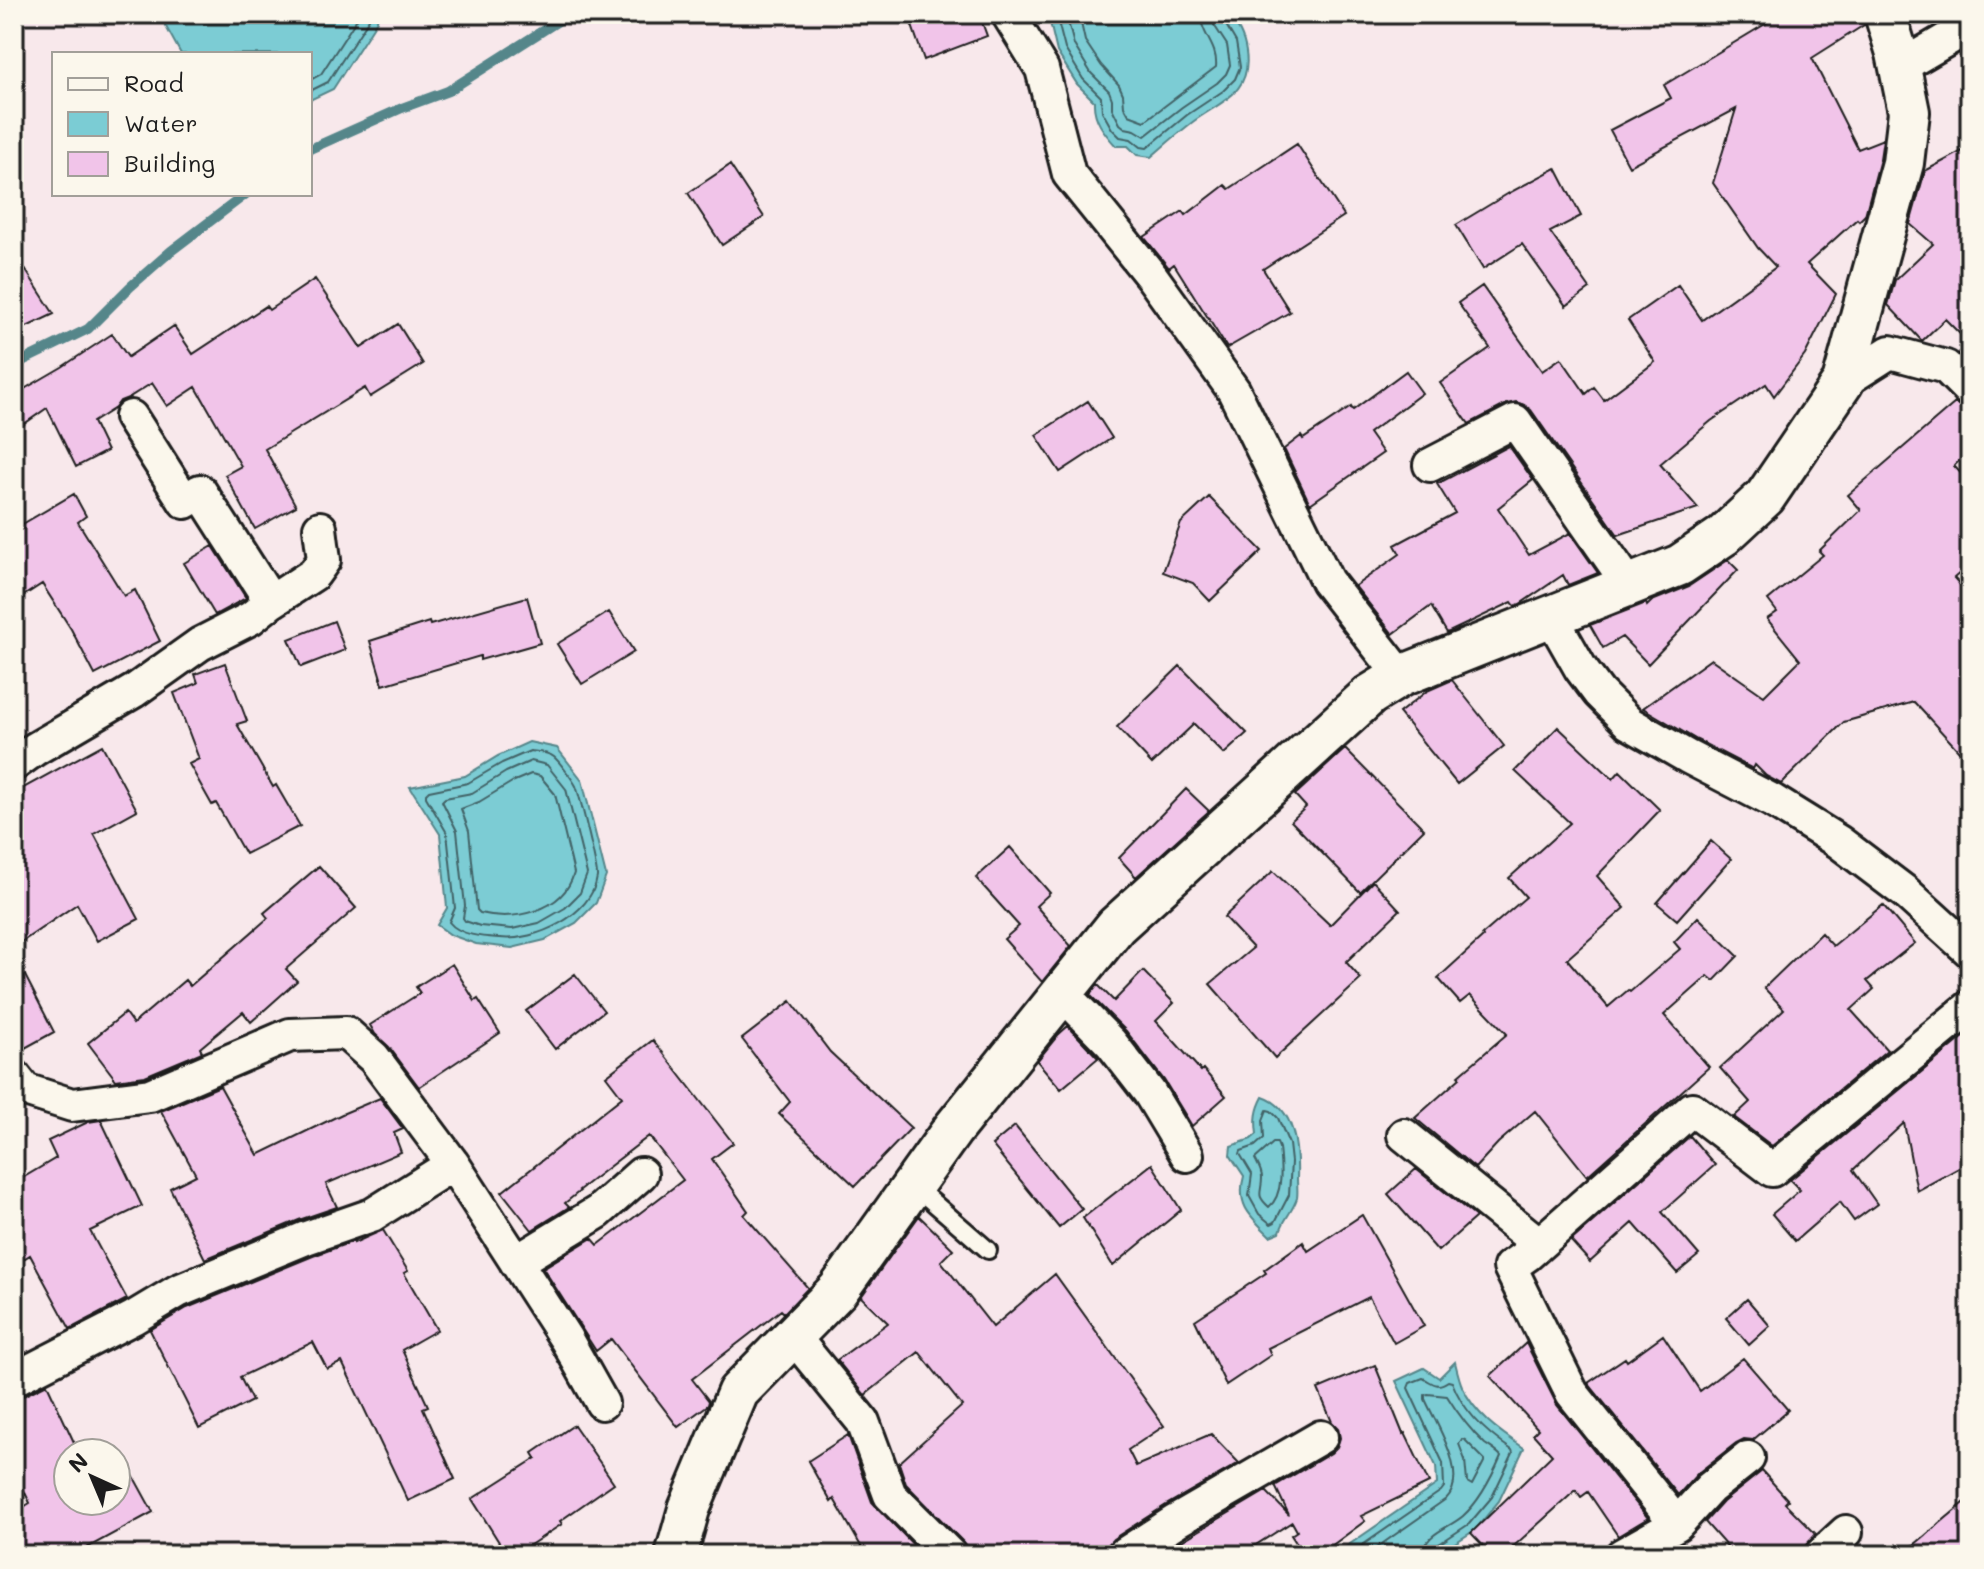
<svg xmlns="http://www.w3.org/2000/svg" width="1984" height="1569" font-family="Mali,sans-serif">
<rect width="100%" height="100%" fill="#f8e8eb"/>
<filter id="ink" filterUnits="userSpaceOnUse"><feTurbulence type="fractalNoise" baseFrequency=".0125" numOctaves="2"/><feDisplacementMap in="SourceGraphic" scale="16" xChannelSelector="R" yChannelSelector="G"/><feConvolveMatrix kernelMatrix="1 2 1 2 8 2 1 2 1" color-interpolation-filters="sRGB"/></filter>
<g filter="url(#ink)">
<path fill="#7bccd4" stroke="#55868a" stroke-width="2" d="M159 14H378L377 21 333 89 310 100V54H181Z
M1048 14H1227C1238 25 1244 37 1246 52 1252 92 1222 101 1194 121 1179 132 1165 145 1151 157L1137 155 1128 146H1116C1104 133 1093 119 1094 101L1077 84 1057 52Z
M529 742 557 748 582 780 606 876 596 903 576 923 545 940 512 948 476 944 451 935 437 925 447 908 440 834 410 787 465 776 498 756Z
M1263 1097C1296 1108 1298 1150 1297 1179 1297 1185 1298 1192 1297 1198 1293 1211 1283 1220 1280 1232L1270 1236C1250 1216 1236 1205 1244 1176L1230 1155 1231 1146 1251 1139 1257 1134C1255 1120 1256 1110 1263 1097Z
M1455 1362C1457 1370 1459 1379 1462 1386 1474 1414 1500 1432 1524 1448L1499 1501 1475 1530 1436 1555H1334L1437 1484 1436 1466 1396 1381 1424 1368 1439 1378Z"/>
<g fill="none" stroke-linecap="round" stroke-linejoin="round">
<path stroke="#426266" stroke-width="2" d="M1056 14 1065 49 1083 79 1101 97 1102 111 1112 129 1120 137 1131 139 1141 147 1147 148 1187 115 1223 91 1235 79 1240 67 1236 42 1223 20 1222 14
M1066 14 1074 45 1091 73 1109 91 1112 99V108L1120 124 1125 128 1135 130 1145 136 1182 107 1217 83 1226 74 1230 65 1227 45 1214 25 1212 14
M1079 14 1085 41 1101 65 1119 85 1123 94 1124 106 1129 115 1145 121 1216 67C1218 45 1201 35 1200 14
M310 80 321 74 360 14
M310 91 328 82 369 19 370 14
M530 751C537 752 548 752 554 757 559 761 573 780 576 786 580 797 598 869 597 877 592 915 535 942 500 938 484 937 460 936 449 922L455 908 447 833 426 797V794L429 791 468 783 502 763Z
M531 761 547 765 566 789 587 874 580 893 565 908 539 923 512 929 480 926 465 921 463 918 465 906 457 831 442 801 445 798 472 793 506 772Z
M531 774 540 776 555 794 574 873C563 912 514 921 480 913L477 910 469 831 461 809 479 802 512 782Z
M1267 1110 1271 1111 1278 1118 1289 1144 1291 1162 1289 1195 1275 1222 1271 1224 1259 1214 1249 1196 1252 1174 1240 1154 1241 1151 1255 1146 1264 1138 1263 1120Z
M1273 1143H1277L1279 1148C1281 1167 1284 1194 1269 1207 1255 1194 1262 1194 1262 1178 1262 1171 1258 1165 1255 1159Z
M1462 1439 1465 1440 1485 1460 1472 1485 1467 1482 1465 1460 1459 1444Z
M1348 1555 1441 1491 1444 1487 1443 1463 1408 1388 1410 1383 1423 1378C1433 1383 1437 1389 1448 1381L1452 1382C1463 1411 1486 1433 1512 1450L1513 1453 1492 1497 1469 1524 1436 1546 1433 1555
M1366 1555 1446 1499C1470 1476 1436 1424 1425 1399V1395L1428 1394 1447 1396C1458 1414 1470 1430 1485 1444 1491 1448 1496 1451 1501 1456 1492 1477 1480 1501 1463 1516 1448 1529 1424 1533 1423 1555"/>
<path stroke="#55868a" stroke-width="10" d="M310 149 402 108 448 91 569 14
M14 365 88 329 130 287 171 251 246 194"/>
</g>
<path fill="#f1c4e9" stroke="#1c1c1c" stroke-width="2" d="M908 14H979L987 36 924 60Z
M1782 14H1863L1864 25 1812 58 1858 149 1883 139 1880 159 1865 215 1859 221 1857 219 1807 264 1836 294 1805 355 1774 396 1766 384 1711 421 1660 464 1698 508 1618 535 1531 410 1524 405 1516 402 1507 404 1469 424 1440 383 1490 348 1458 303 1482 286 1542 371 1561 358 1586 394 1594 387 1604 400 1655 362 1628 320 1678 285 1702 320 1776 267 1758 248 1713 183 1736 109 1629 166 1610 130 1671 98 1664 85Z
M1297 144 1344 216 1263 269 1290 312 1227 348 1174 264 1169 268 1144 237 1183 211 1186 215 1225 185 1229 189Z
M1970 147V344L1945 319 1922 341 1888 305 1895 280 1933 244 1910 224 1925 171Z
M730 165 764 217 722 245 688 193Z
M1556 168 1581 216 1550 232 1590 289 1566 306 1522 244 1483 269 1456 225 1509 193Z
M14 252 54 314 14 333Z
M315 279 361 348 398 324 423 364 370 397 365 388 265 449 296 506 255 529 225 475 241 466 196 387 167 406 152 383 128 398 120 401 115 408 93 422 107 451 76 467 47 408 24 424 14 409V395L62 367 112 334 128 357 174 326 193 354 266 306 269 310Z
M1406 371 1422 393 1369 433 1383 453 1310 504 1284 449 1301 436 1303 439 1351 407 1353 410Z
M1088 401 1112 438 1060 472 1036 435Z
M1955 403 1964 409H1970V450L1954 466 1970 483V564L1954 578 1970 596V763L1914 702 1844 722 1781 784 1766 776 1755 765 1753 769 1697 740 1643 708 1711 659 1764 696 1800 660 1767 619 1777 612 1768 600 1823 555 1819 551 1861 510 1848 495Z
M1509 446 1533 480 1498 508 1529 555 1570 533 1598 573 1568 585 1563 575 1520 604 1515 606 1512 602 1447 633 1431 606 1393 634 1355 586 1400 554 1395 545 1455 513 1437 484Z
M74 494 86 516 78 522 124 596 135 590 160 641 95 675 71 629 42 584 14 602V529Z
M1209 497 1262 551 1210 601 1193 583 1163 572 1181 523Z
M213 546 246 598 215 615 184 563Z
M1728 560 1738 570 1648 664 1622 637 1603 648 1590 625 1646 603 1647 606 1652 601 1689 586Z
M527 597 540 643 480 660V656L383 685 370 641 429 622 430 625Z
M609 612 634 652 582 684 557 644Z
M334 621 345 650 301 667 289 639Z
M225 663 247 721 237 724 273 787 276 785 300 826 245 854 216 803 212 805 189 764 199 759 174 693 198 683 195 674Z
M1180 666 1247 733 1224 754 1194 724 1152 764 1117 727Z
M1452 680 1504 746 1457 784 1399 713 1427 691Z
M1558 727 1613 779 1620 771 1660 810 1597 876 1625 908 1567 959 1608 1007 1628 990 1630 992 1680 949 1674 942 1698 917 1738 956 1714 981 1708 976 1664 1015 1709 1067 1587 1176 1535 1111 1498 1143 1475 1168 1415 1118 1460 1078 1458 1076 1507 1034 1470 995 1460 1003 1438 978 1483 937 1482 935 1526 897 1509 878 1570 823 1515 771Z
M102 745 137 810 94 834 139 919 97 941 77 904 14 947V793Z
M1345 749 1424 829 1360 892 1291 821 1306 807 1295 795Z
M1186 789 1209 811 1136 877 1119 858Z
M1711 841 1731 859 1677 920 1657 903Z
M1010 847 1050 893 1036 906 1071 946 1042 982 1004 939 1019 926 976 878Z
M319 866 356 908 286 969 297 981 251 1022 243 1012 200 1048 202 1052 145 1076 116 1080 88 1043 125 1013 133 1024 185 980 190 986 268 918 264 913Z
M1273 871 1330 925 1373 881 1400 910 1346 962 1361 979 1275 1058 1210 984 1253 948 1224 917Z
M1883 905 1915 943 1867 981 1874 989 1851 1010 1887 1050 1772 1146 1734 1117 1750 1102 1720 1068 1784 1009 1764 988 1821 933 1833 946Z
M14 954 54 1032 14 1054Z
M452 964 475 1001 478 999 500 1033 419 1087 389 1047 375 1034 370 1025 420 993 416 987Z
M1143 971 1174 1003 1156 1021 1201 1071 1203 1069 1226 1096 1192 1126 1164 1080 1126 1031 1090 995 1098 985 1114 1001Z
M575 974 604 1011 555 1049 526 1011Z
M791 1001 830 1052 911 1128 855 1186 779 1114 790 1102 742 1039Z
M1068 1026 1098 1058 1061 1089 1037 1061 1058 1035Z
M1970 1032V1162L1917 1191 1904 1123 1853 1170 1877 1204 1854 1221 1840 1202 1795 1241 1772 1214 1800 1190 1790 1180Z
M653 1040 733 1143 712 1159 748 1211 744 1215 808 1288 784 1313 781 1310 692 1379 709 1401 708 1405 678 1427 611 1339 596 1351 543 1268 592 1238 598 1245 683 1180 649 1136 579 1190 580 1191 565 1203 569 1207 532 1230 502 1192 622 1097 606 1076Z
M220 1086 258 1155 342 1114 380 1098 403 1129 394 1133 401 1152 326 1184 337 1207 299 1220 205 1259 170 1188 196 1175 161 1111Z
M101 1120 142 1206 90 1231 127 1299 70 1329 30 1255 14 1265V1183L56 1158 48 1141 88 1122Z
M1015 1126 1082 1209 1059 1228 992 1145Z
M1690 1136 1715 1165 1662 1212 1699 1255 1677 1273 1633 1223 1590 1262 1571 1241Z
M1152 1164 1181 1210 1113 1266 1083 1218Z
M1416 1169 1476 1217 1438 1251 1388 1194Z
M1362 1215 1424 1326 1394 1343 1369 1297 1268 1348 1271 1355 1226 1385 1195 1320 1266 1273 1264 1270 1303 1242 1308 1251Z
M919 1216 953 1249 941 1261 993 1327 1055 1274 1164 1426 1128 1450 1136 1466 1211 1434 1239 1463 1166 1505 1113 1539 1107 1546 1104 1555H968V1549L963 1542 906 1484 899 1463 962 1406 919 1352 865 1395 837 1360 888 1323 861 1297Z
M383 1230 408 1271 404 1273 437 1330 402 1350 428 1406 423 1408 455 1479 408 1501 342 1362 327 1369 313 1342 240 1377 252 1401 199 1428 150 1330 187 1308 313 1256 354 1241V1243Z
M1747 1299 1770 1326 1749 1345 1726 1318Z
M1663 1335 1700 1391 1743 1358 1788 1410 1753 1440 1744 1439 1736 1443 1698 1473 1678 1495 1588 1383 1625 1358 1627 1361Z
M1526 1343 1557 1405 1648 1518 1618 1536 1588 1492 1581 1497 1576 1490 1504 1555H1492L1471 1533 1552 1455 1533 1434 1538 1429 1490 1376Z
M1375 1365 1403 1434 1405 1433 1429 1483 1361 1516 1365 1521 1319 1555H1304L1291 1535 1297 1531 1292 1522 1240 1555H1158L1266 1491 1289 1515 1275 1486 1331 1453 1337 1447 1340 1438 1338 1428 1332 1422 1318 1389Z
M47 1384 79 1453H68V1501H116V1466L125 1461 153 1512 74 1555H14V1513L30 1503 14 1470V1398L23 1396Z
M574 1425 614 1483 560 1521 562 1524 515 1555H507L472 1499 536 1458 533 1453Z
M848 1435 872 1502 923 1555H866L834 1499 831 1502 808 1461Z
M1762 1471 1788 1500 1785 1503 1816 1534 1803 1549V1555H1734L1705 1522 1723 1502Z
M1970 1498V1555H1902Z"/>
<g fill="none" stroke-linecap="round" stroke-linejoin="round">
<defs>
<path id="service" d="M913 1185 988 1250"/>
<path id="minor" d="M1008 14 1042 69 1069 174 1152 277 1234 391 1327 581 1401 676
M1900 67 1970 26
M1843 382 1890 352 1946 367 1970 391
M1430 465 1515 421 1629 585
M271 602 314 574 324 560 320 528
M1561 611 1556 625 1581 669 1599 693 1629 723 1688 757 1773 801 1839 842 1905 892 1970 951
M14 764 35 749 134 691 200 644 251 618 271 602 200 491 185 502 131 417
M1062 993 1111 1043 1149 1092 1187 1155
M14 1076 25 1090 72 1105 150 1095 290 1035 346 1033 374 1058 453 1164 372 1215 306 1238 178 1291 133 1318 14 1379
M1404 1135 1539 1244
M453 1164 566 1339 602 1403
M516 1262 598 1212 641 1174
M793 1336 863 1422 890 1495 950 1555
M1677 1524 1572 1393 1510 1267 1527 1255 1692 1109 1772 1170 1970 1007
M1123 1555 1176 1521 1321 1437
M1622 1555 1677 1524 1710 1488 1748 1458
M1821 1555 1846 1532"/>
<path id="tertiary" d="M676 1555 689 1509 738 1392 838 1290 953 1129 1116 926 1370 695 1401 676 1680 565 1723 536 1765 497 1843 382 1903 163 1909 112 1897 53 1885 14"/>
</defs>
<use href="#service" stroke="#1c1c1c" stroke-width="22"/>
<use href="#minor" stroke="#1c1c1c" stroke-width="38"/>
<use href="#tertiary" stroke="#1c1c1c" stroke-width="46"/>
<use href="#service" stroke="#fbf7ec" stroke-width="16"/>
<use href="#minor" stroke="#fbf7ec" stroke-width="32"/>
<use href="#tertiary" stroke="#fbf7ec" stroke-width="40"/>
</g>
</g>
<rect width="1984" height="1569" fill="none" stroke="#fbf7ec" stroke-width="48"/>
<rect x="24" y="24" width="1936" height="1521" fill="none" stroke="#1c1c1c" stroke-width="3" filter="url(#ink)"/>
<rect x="52" y="52" width="260" height="144" fill="#fbf7ec" stroke="#a29f99" stroke-width="2"/>
<rect x="68" y="78" width="40" height="12" fill="#fbf7ec" stroke="#a29f99" stroke-width="2"/>
<text x="124" y="92" font-size="24" fill="#1c1c1c">Road</text>
<rect x="68" y="112" width="40" height="24" fill="#7bccd4" stroke="#a29f99" stroke-width="2"/>
<text x="124" y="132" font-size="24" fill="#1c1c1c">Water</text>
<rect x="68" y="152" width="40" height="24" fill="#f1c4e9" stroke="#a29f99" stroke-width="2"/>
<text x="124" y="172" font-size="24" fill="#1c1c1c">Building</text>
<g transform="translate(92 1477) rotate(316)"><circle r="38" fill="#fbf7ec" stroke="#a29f99" stroke-width="2"/>
<path d="M0-6L14 30L0 20L-14 30Z" fill="#1c1c1c"/>
<text y="-12" font-size="22" font-weight="bold" text-anchor="middle" fill="#1c1c1c">N</text>
</g>
</svg>
